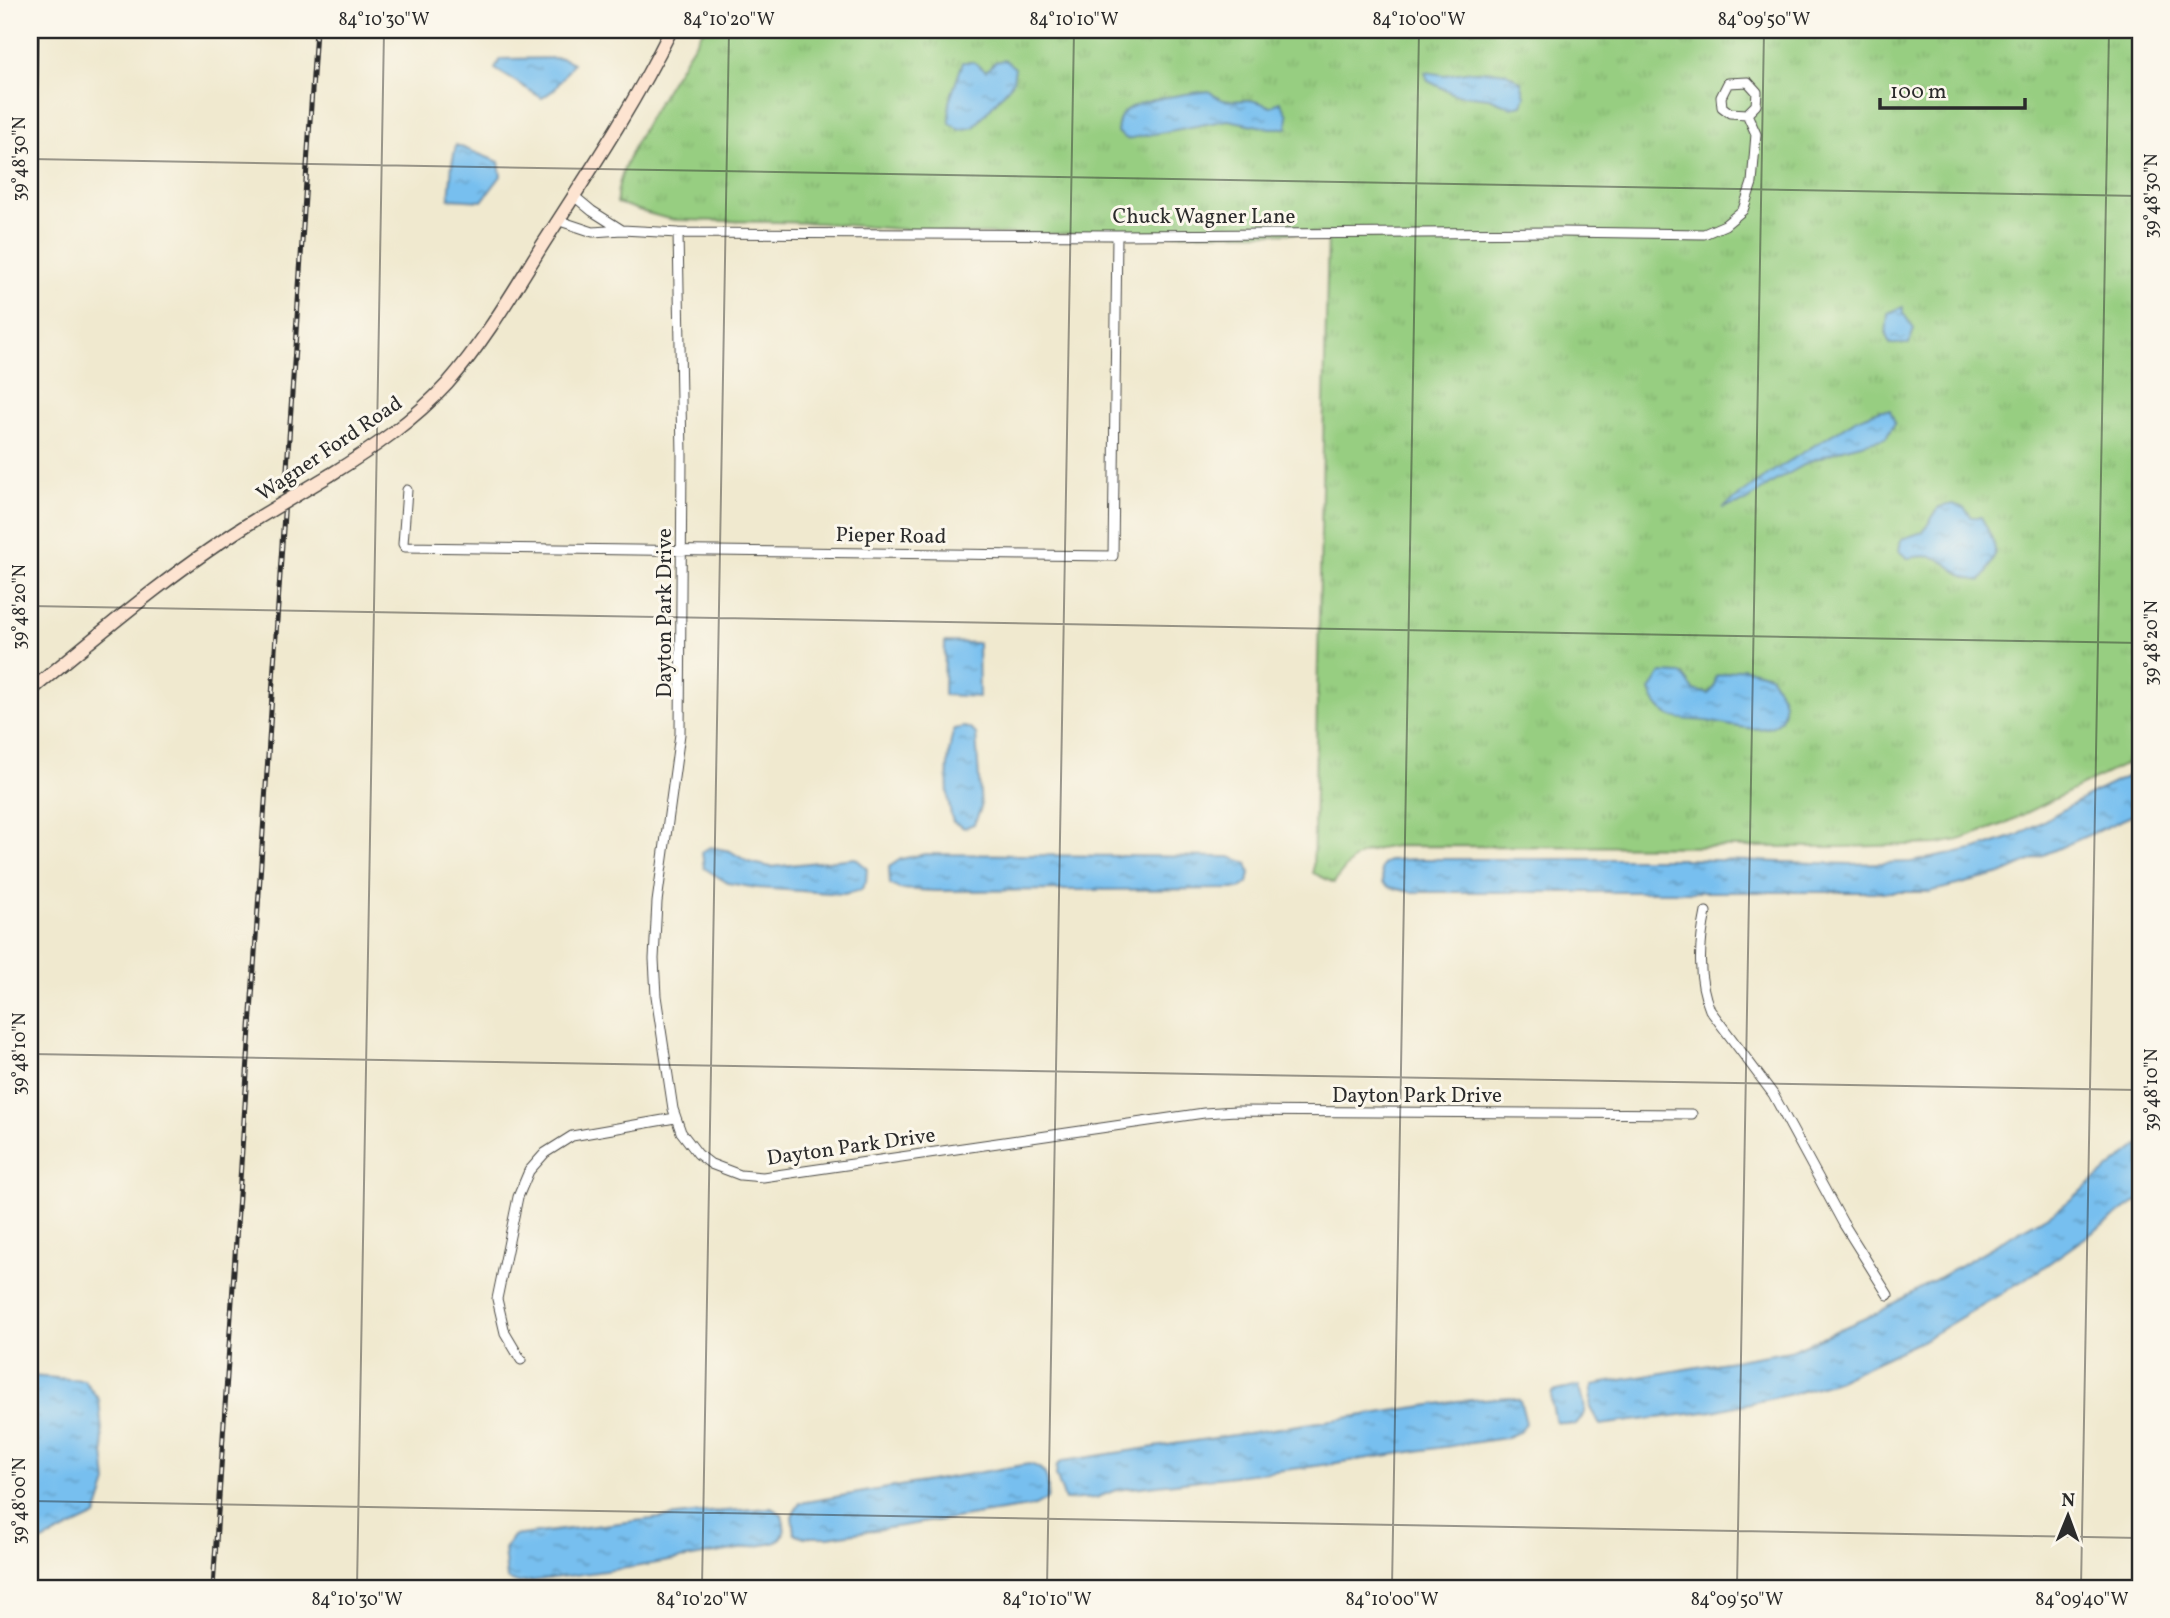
<svg xmlns="http://www.w3.org/2000/svg" width="2170" height="1618" font-family="Vollkorn,serif">
<defs>
<pattern id="grass-tufts" width="24" height="20" patternUnits="userSpaceOnUse" patternTransform="scale(1.75)"><rect width="24" height="20" fill="#97ce81"/><path d="M3 7l-1-3M5 7V3M7 7l1-3M15 17l-1-3M17 17v-4M19 17l1-3" fill="none" stroke="#82b170"/></pattern>
<pattern id="water-ripples" width="26" height="14" patternUnits="userSpaceOnUse" patternTransform="scale(1.75)"><rect width="26" height="14" fill="#77bfef"/><path d="M2 4q2-2 4 0t4 0M15 11q2-2 4 0t4 0" fill="none" stroke="#629bc2"/></pattern>
</defs>
<rect width="100%" height="100%" fill="#fbf7ec"/>
<filter id="ink" filterUnits="userSpaceOnUse"><feTurbulence type="fractalNoise" baseFrequency=".0143" numOctaves="2"/><feDisplacementMap in="SourceGraphic" scale="14" xChannelSelector="R" yChannelSelector="G"/><feConvolveMatrix kernelMatrix="1 2 1 2 8 2 1 2 1" color-interpolation-filters="sRGB"/></filter>
<filter id="wash" filterUnits="userSpaceOnUse"><feTurbulence type="fractalNoise" baseFrequency=".00686" numOctaves="4" result="noise"/><feDisplacementMap in="SourceGraphic" scale="28" xChannelSelector="R" yChannelSelector="G"/><feGaussianBlur stdDeviation="1.57" result="paint"/><feColorMatrix in="noise" values="0 0 0 0 0 0 0 0 0 0 0 0 0 0 0 0 0 1.4 0 .05"/><feComposite in="paint" operator="in"/></filter>
<g filter="url(#wash)">
<rect width="100%" height="100%" fill="#f0e9cf"/>
<path fill="url(#grass-tufts)" stroke="#617c56" stroke-width="2" d="M703 30H2140V757L2004 824 1959 840 1938 844 1843 847 1396 846C1361 851 1354 854 1334 883L1313 873 1328 233 963 234 820 223 678 220C657 218 638 209 617 203 613 164 681 67 703 30Z"/>
<path fill="url(#water-ripples)" stroke="#51758d" stroke-width="2" d="M562 58 573 63 555 89 542 98 495 69 500 59Z
M1005 60 1015 68 1013 82 974 127 960 130 950 123 949 102 963 62H974L986 71 995 62Z
M1473 71 1505 72 1521 82 1525 96 1522 105 1511 107 1489 98 1454 94 1428 81 1425 72 1445 75Z
M1209 91C1225 105 1229 100 1248 100 1256 100 1263 104 1271 107L1280 101 1288 115 1287 128H1268L1228 120 1127 139 1117 132C1118 124 1119 116 1125 111 1137 100 1191 93 1209 91Z
M456 145 499 162 501 176 482 201 449 199 452 164Z
M1903 307V313L1914 329 1909 344H1890L1886 335 1888 313Z
M1881 410H1890L1895 423 1886 438 1846 448 1813 460 1772 483 1745 502 1723 508 1770 473 1857 419Z
M1953 504 1964 508 1972 517H1981C1997 548 2002 551 1981 581 1959 578 1958 570 1941 560 1931 554 1918 557 1907 558L1899 551 1901 539 1923 532 1939 507Z
M945 642 978 643 979 697 944 695Z
M1743 668 1770 675C1774 683 1784 695 1784 704 1787 742 1733 726 1712 722 1699 719 1681 722 1669 715 1659 710 1653 700 1650 690L1661 673 1682 674 1694 690 1709 694 1714 687 1716 676Z
M964 727 971 729 976 734 981 808 974 824 964 828 953 822C945 798 946 754 954 729Z
M2140 770V812L2001 874 1929 892H1410L1389 887 1383 883 1381 869 1384 863 1392 860 1418 859H1681L1850 864 1911 862 1977 849 2018 835 2095 792Z
M710 847 730 851 748 862 771 867 855 858 867 868 866 882 861 890 844 894 757 888 728 883 704 868 702 852Z
M925 854 1230 857 1247 863 1250 873 1248 883 1239 889 935 891 899 889 890 884 889 867 901 859Z
M2140 1144V1199L2038 1271 1999 1295 1921 1341 1834 1382 1792 1394 1713 1411 1600 1425 1590 1408 1592 1385 1790 1351 1877 1313 2060 1208Z
M30 1376 84 1380 99 1400 107 1483 96 1516 30 1547Z
M1579 1386C1584 1403 1590 1410 1576 1425L1556 1422 1551 1401 1552 1392Z
M1510 1397 1520 1400 1526 1423 1521 1431 1505 1438 1309 1467 1116 1490 1096 1498 1065 1500 1056 1475 1057 1465 1063 1461 1457 1401Z
M1029 1464C1048 1468 1050 1482 1047 1499L1035 1506 828 1537H804L794 1533 792 1516 800 1503Z
M771 1508 782 1514C785 1528 788 1536 774 1543L634 1567 517 1583 507 1579 504 1549 513 1536 709 1512Z"/>
</g>
<g filter="url(#ink)">
<g fill="none" stroke-linecap="round" stroke-linejoin="round">
<defs>
<path id="minor" d="M574 196 592 211 622 230
M560 221 593 232 622 230 678 233 1117 235 1562 232 1704 234 1725 225 1743 210 1752 183 1756 134 1747 114 1756 105 1757 92 1748 82 1728 83 1721 97 1722 107 1730 113 1747 114
M678 233 682 456 680 734 657 902 654 959 656 996 673 1109 681 1132 698 1154 711 1164 740 1175 763 1177 1204 1113 1236 1111 1692 1114
M407 490 403 544 405 547 1113 556 1117 235
M1706 912C1699 945 1697 978 1710 1010L1773 1094 1843 1223 1888 1295
M521 1360 505 1333 497 1299 518 1197 529 1171 545 1153 572 1136 675 1118"/>
<path id="secondary" d="M330 475C372 449 413 421 447 384 484 342 513 292 543 244 588 174 634 105 671 30
M30 691C103 631 176 568 258 518"/>
</defs>
<use href="#minor" stroke="#494844" stroke-width="11"/>
<use href="#secondary" stroke="#494844" stroke-width="15"/>
<use href="#minor" stroke="#fff" stroke-width="9"/>
<use href="#secondary" stroke="#fde4d1" stroke-width="12"/>
<defs>
<path id="rail" d="M213 1588 316 30"/>
</defs>
<use href="#rail" stroke="#2b2b2b" stroke-width="5"/>
<use href="#rail" stroke="#fbf7ec" stroke-width="2.5" stroke-dasharray="8" stroke-linecap="butt"/>
<defs>
<path id="secondary-bridge" d="M258 518 330 475"/>
</defs>
<use href="#secondary-bridge" stroke="#494844" stroke-width="15" stroke-linecap="butt"/>
<use href="#secondary-bridge" stroke="#fde4d1" stroke-width="12"/>
</g>
</g>
<path fill="none" stroke="#2b2b2b" stroke-width="2" stroke-opacity="0.45" d="M30 159 2140 196M30 575 39 30M30 606 2140 643M30 1054 2140 1090M30 1501 2140 1538M357 1588 384 30M702 1588 729 30M1047 1588 1074 30M1392 1588 1419 30M1737 1588 1764 30M2081 1588 2109 30"/>
<g text-anchor="middle" stroke-width="6" stroke-linejoin="round" paint-order="stroke">
<g font-size="21" fill="#2b2b2b" stroke="#fbf7ec">
<text x="1204" y="223">Chuck Wagner Lane</text>
<text transform="translate(329 448) rotate(-34)" y="7">Wagner Ford Road</text>
<text transform="translate(891 535) rotate(1)" y="7">Pieper Road</text>
<text transform="translate(664 613) rotate(-90)" y="7">Dayton Park Drive</text>
<text x="1417" y="1102">Dayton Park Drive</text>
<text transform="translate(851 1146) rotate(-8)" y="7">Dayton Park Drive</text>
</g>
</g>
<rect width="2170" height="1618" fill="none" stroke="#fbf7ec" stroke-width="77"/>
<g transform="translate(2068 1516) rotate(1)" stroke="#fbf7ec" stroke-width="5" paint-order="stroke">
<path d="M0-5L12 26L0 18L-12 26Z" fill="#2b2b2b"/>
<text y="-10" font-size="19" font-weight="bold" text-anchor="middle" fill="#2b2b2b">N</text>
</g>
<path d="M1880 98v10h145v-10" fill="none" stroke="#2b2b2b" stroke-width="3.5"/>
<text x="1890" y="98" font-size="21" fill="#2b2b2b" stroke="#fbf7ec" stroke-width="5" paint-order="stroke">100 m</text>
<rect x="38" y="38" width="2094" height="1542" fill="none" stroke="#2b2b2b" stroke-width="2.5"/>
<g font-size="18" text-anchor="middle" fill="#2b2b2b">
<text x="384" y="25">84°10'30"W</text>
<text x="729" y="25">84°10'20"W</text>
<text x="1074" y="25">84°10'10"W</text>
<text x="1419" y="25">84°10'00"W</text>
<text x="1764" y="25">84°09'50"W</text>
<text transform="translate(19 159) rotate(-90)" y="6">39°48'30"N</text>
<text transform="translate(2151 196) rotate(-90)" y="6">39°48'30"N</text>
<text transform="translate(19 607) rotate(-90)" y="6">39°48'20"N</text>
<text transform="translate(2151 643) rotate(-90)" y="6">39°48'20"N</text>
<text transform="translate(19 1054) rotate(-90)" y="6">39°48'10"N</text>
<text transform="translate(2151 1090) rotate(-90)" y="6">39°48'10"N</text>
<text transform="translate(19 1501) rotate(-90)" y="6">39°48'00"N</text>
<text x="357" y="1605">84°10'30"W</text>
<text x="702" y="1605">84°10'20"W</text>
<text x="1047" y="1605">84°10'10"W</text>
<text x="1392" y="1605">84°10'00"W</text>
<text x="1737" y="1605">84°09'50"W</text>
<text x="2082" y="1605">84°09'40"W</text>
</g>
</svg>
